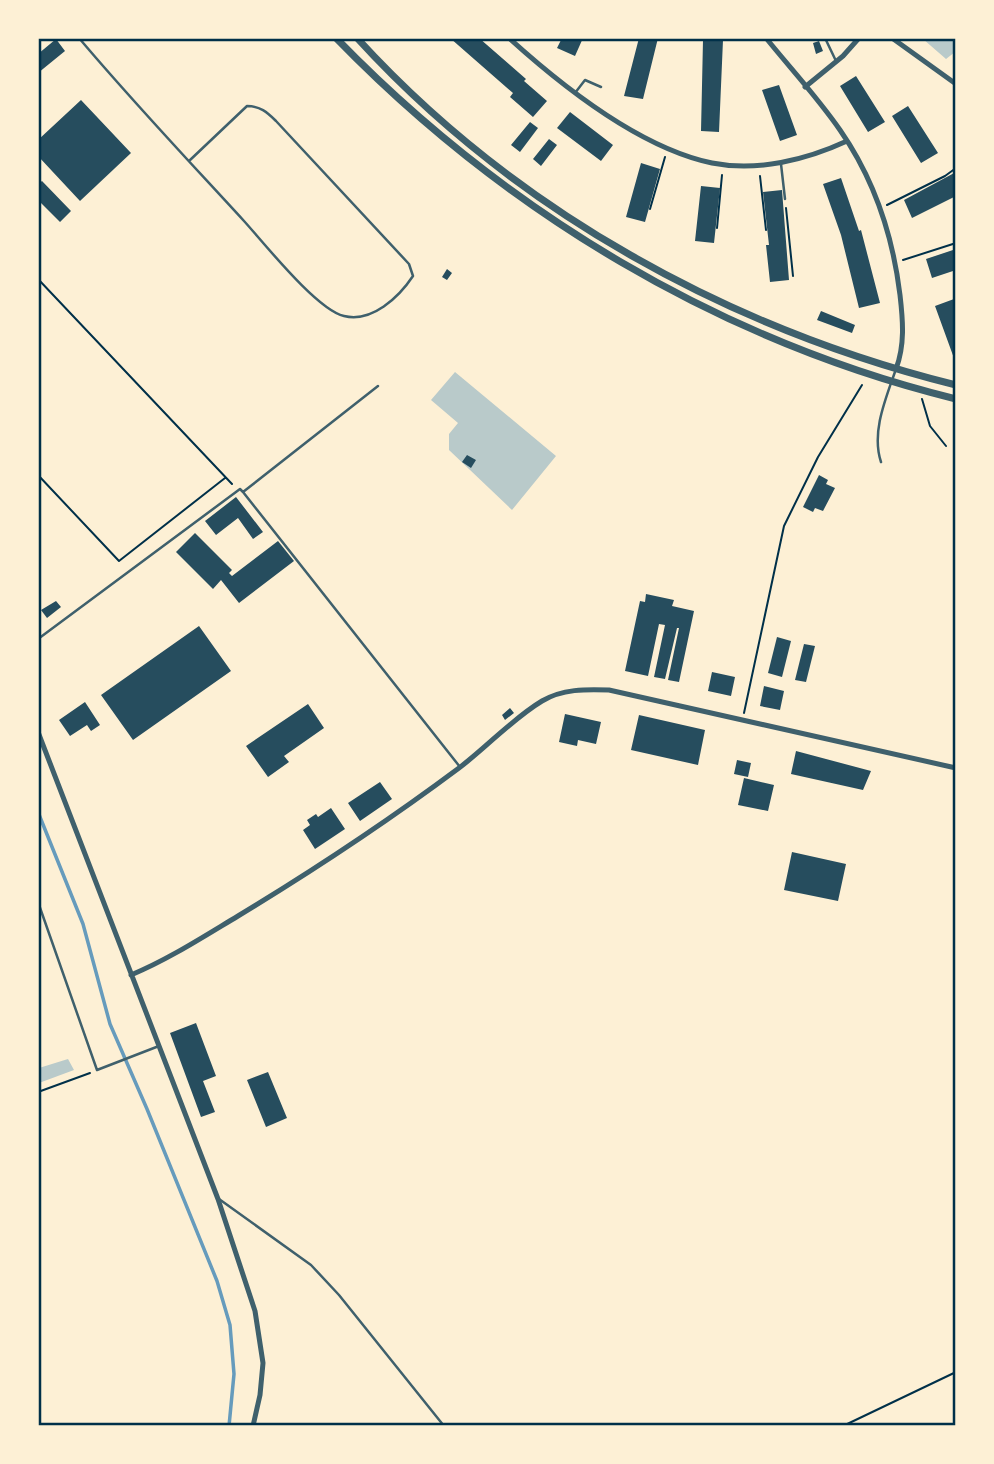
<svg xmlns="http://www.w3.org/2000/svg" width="994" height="1464" font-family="'Public Sans',sans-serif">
<rect width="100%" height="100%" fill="#fdf0d5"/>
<path fill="#b9caca" d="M923 39H955V52L946 59Z
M455 372 556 456 512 510 449 450V434L458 423 431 400Z
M68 1059 74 1070 39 1083V1068Z"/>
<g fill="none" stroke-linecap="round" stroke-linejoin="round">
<path stroke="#669bbc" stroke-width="3.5" d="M38 812 83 924 110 1024 147 1109 217 1281 230 1325 234 1374 229 1426"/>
</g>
<path fill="#264d5e" d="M450 38H479L526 79 524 81 547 101 533 117 510 97 513 93Z
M562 38H583L575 56 557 48Z
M639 38H658L643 99 624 96Z
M56 39 65 51 38 73V54Z
M703 40H723L719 132 701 131Z
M819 41 823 51 816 54 813 43Z
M856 76 885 122 868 132 840 86Z
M779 85 797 135 780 141 762 90Z
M81 100 131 153 80 201 38 156V140Z
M908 106 938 153 921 163 892 116Z
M570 112 613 145 601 161 557 128Z
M530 122 538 128 520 152 511 145Z
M549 139 557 145 541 166 533 159Z
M641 163 660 169 645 222 626 217Z
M956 172V196L912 218 904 200Z
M841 178 859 231 861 230 880 303 859 308 841 235 823 184Z
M42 181 71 211 60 222 38 200V184Z
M701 186 720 188 714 243 695 241Z
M782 190 789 280 770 282 766 245H769L763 192Z
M956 249V270L932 278 926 259Z
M447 269 452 273 447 280 442 277Z
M954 299 956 302 955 361 935 306Z
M821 311 855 325 852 333 817 320Z
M467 455 476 460 471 468 462 462Z
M819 475 828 480 826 484 835 488 823 511 815 508 813 512 803 507Z
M236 497 263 532 253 539 238 518 216 535 205 521Z
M195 533 232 570 229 573 232 576 278 541 294 561 239 603 221 580 213 589 176 552Z
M646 594 674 600 672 606 694 611 679 682 668 680 679 628H677L665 679 654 677 665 625 659 624 648 676 625 671 640 601 645 602Z
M56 601 61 607 47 618 41 610Z
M199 626 231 671 133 740 101 695Z
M777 637 791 641 782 677 768 673Z
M804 644 815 646 806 682 795 680Z
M712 672 735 677 731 696 708 691Z
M764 686 784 691 780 710 760 706Z
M85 702 100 725 91 731 87 725 70 736 59 720Z
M308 704 324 728 284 756 289 762 268 777 246 746Z
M510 708 514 713 505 720 502 715Z
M565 714 601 722 596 744 578 740 577 746 559 742Z
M639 715 705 730 698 765 631 750Z
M796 751 871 771 863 790 791 774Z
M737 760 751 763 748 777 734 774Z
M744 778 774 785 768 811 738 805Z
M380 782 392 799 360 821 348 803Z
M331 808 345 829 315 849 303 830 310 825 307 820 316 814 318 817Z
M792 852 846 864 838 901 784 890Z
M196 1023 216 1076 203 1081 215 1112 201 1117 170 1033Z
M268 1072 287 1118 266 1127 247 1080Z"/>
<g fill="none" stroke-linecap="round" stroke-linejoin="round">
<path stroke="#003049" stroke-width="2" d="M760 176 766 230
M887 205 945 176 956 168
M786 208 793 276
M650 209 665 157
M717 228 722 175
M903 260 956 243
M38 279 232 484
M922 399 930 426 946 446
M38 475 119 561 225 478
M744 713 784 526 818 457 862 385
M38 1092 90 1073
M843 1426 956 1372"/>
<path stroke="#3f606c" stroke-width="2.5" d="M79 38C132 101 189 161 244 221 264 243 317 310 344 316 372 323 399 297 413 276L409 264 276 121C267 112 260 106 247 106L189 161
M825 38 836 61
M575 93 585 80 601 87
M781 164 785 199
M378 386 243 492 460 767
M881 462C871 432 886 398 896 369
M38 639 240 489 243 492
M38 902 97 1070 159 1046
M219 1199 311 1265 339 1295 444 1426"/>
<path stroke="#3f606c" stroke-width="5" d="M509 38C562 86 641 148 712 163 757 172 806 160 847 141
M766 38C791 69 818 98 840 130 874 179 893 237 900 295 903 321 905 345 896 369
M892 38 956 84
M805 87 843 56 859 38
M38 732 218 1199 255 1311 263 1363 260 1395 253 1426
M131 975C169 959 203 937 238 916 314 870 388 821 459 768 487 747 512 719 542 701 562 689 586 689 609 690L956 768"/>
<path stroke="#3f606c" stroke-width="7" d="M336 38C505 212 720 341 956 399
M357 38C515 211 730 329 956 385"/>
</g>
<rect width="994" height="1464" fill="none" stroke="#fdf0d5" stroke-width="80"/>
<rect x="40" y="40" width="914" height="1384" fill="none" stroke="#003049" stroke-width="2.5"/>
</svg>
